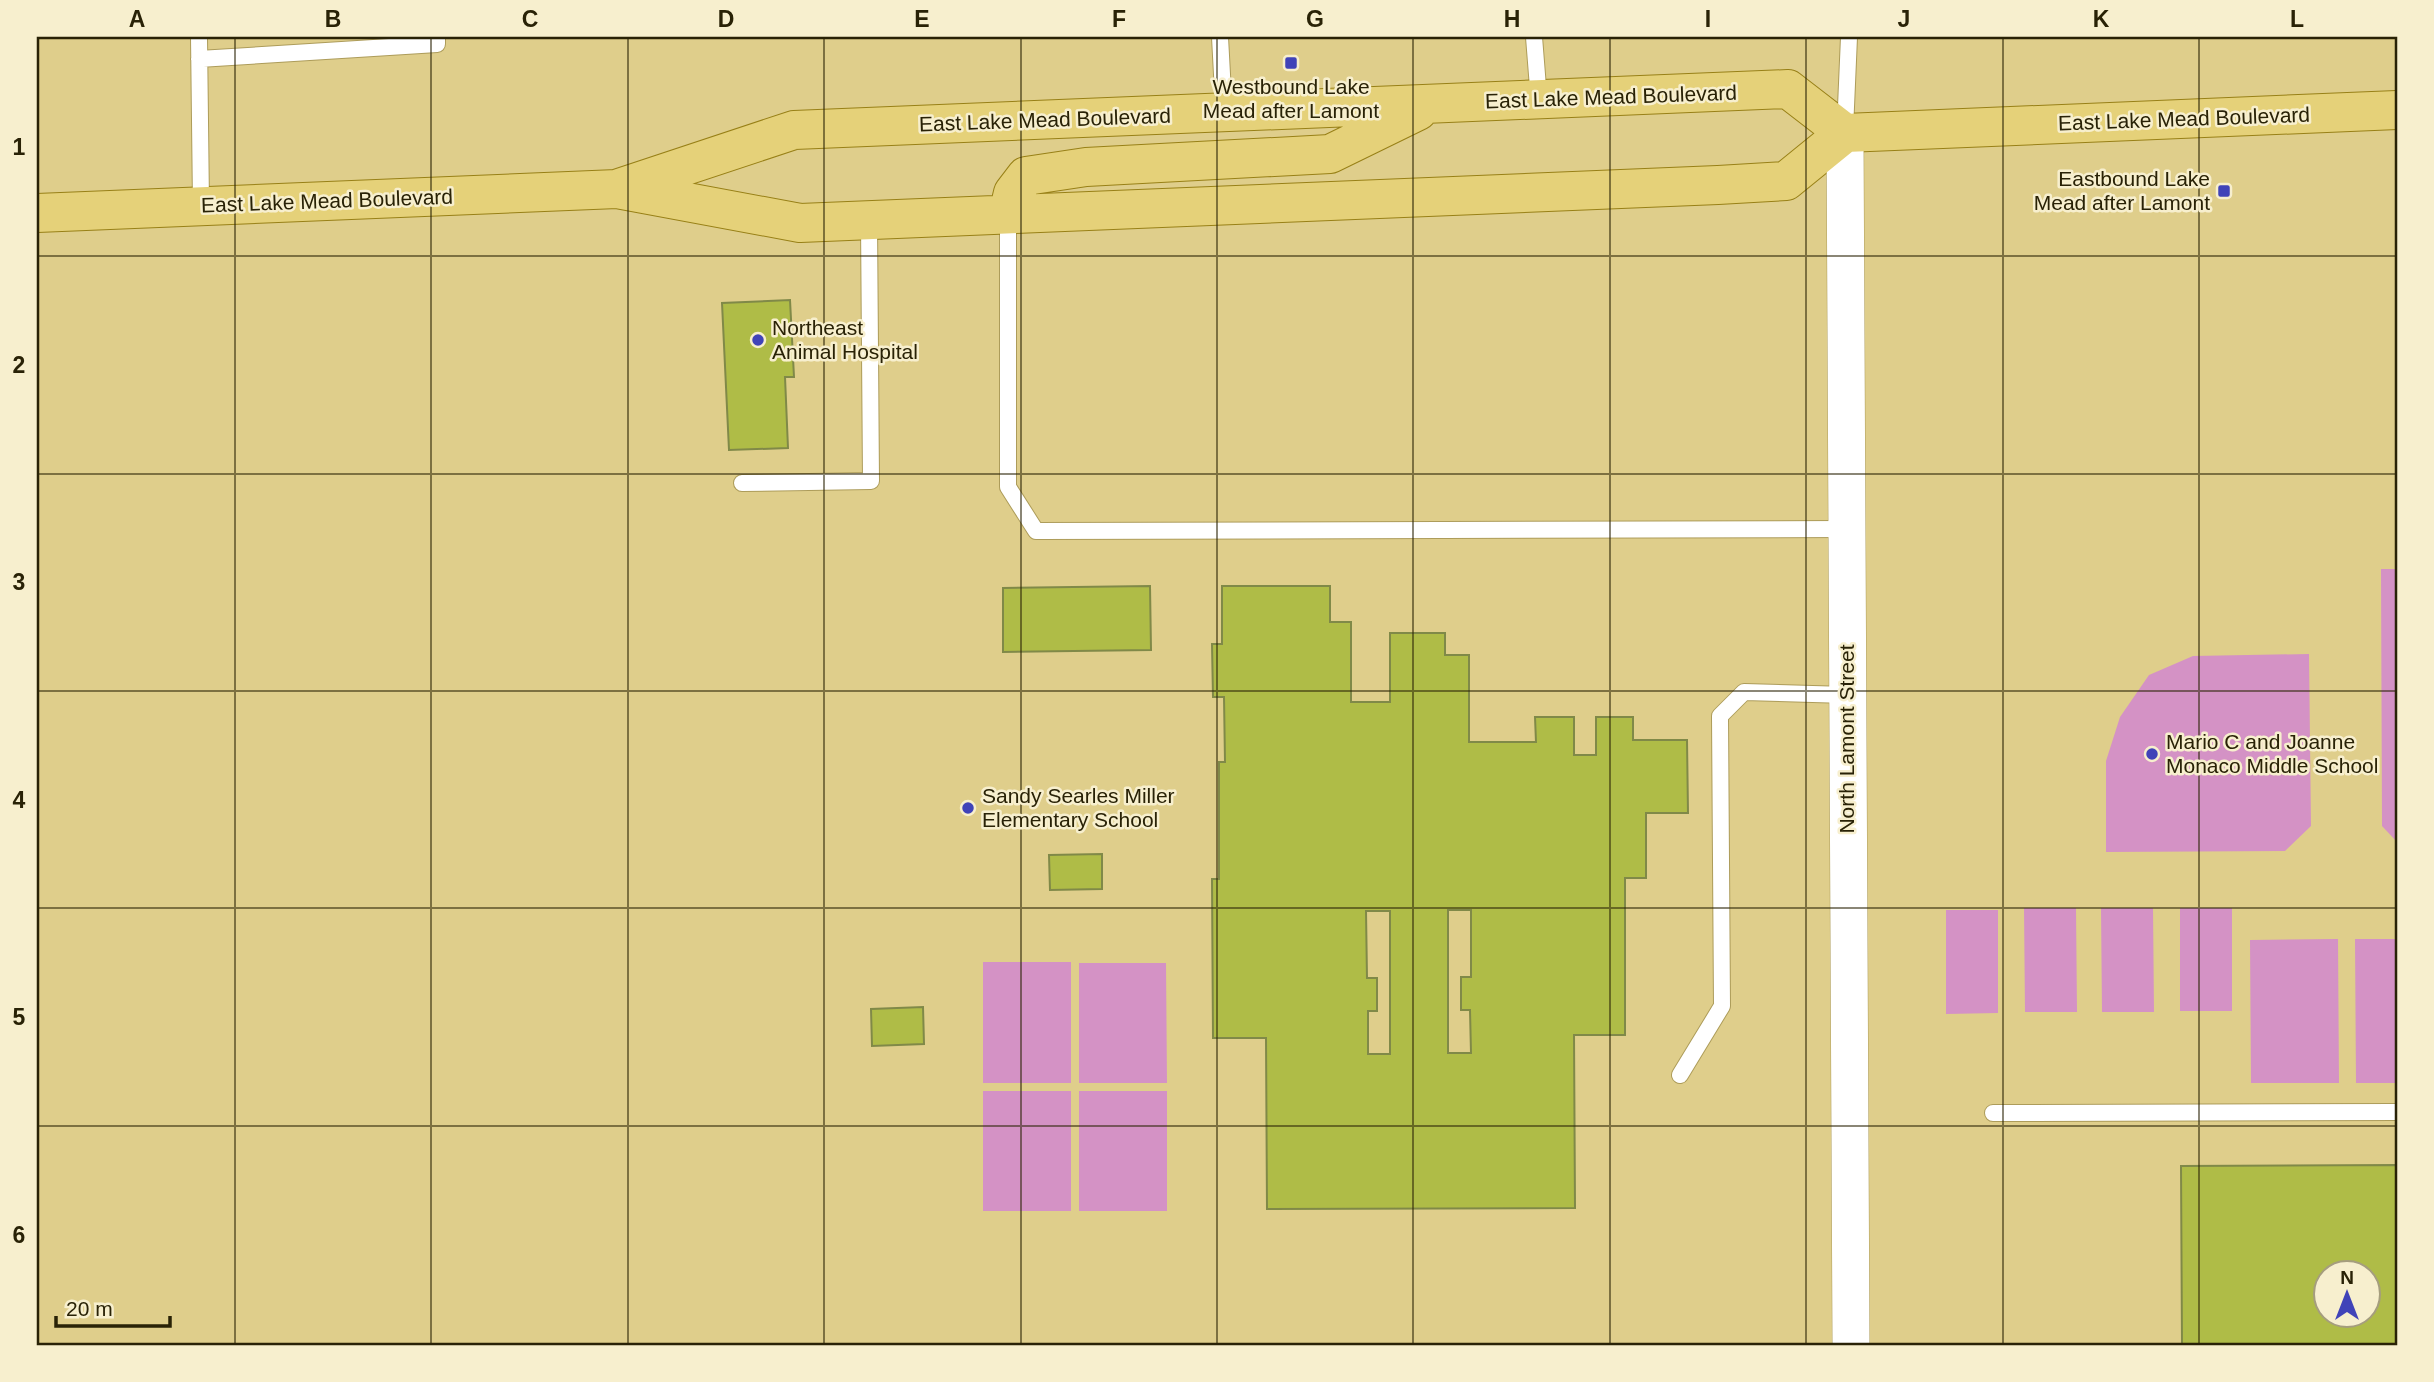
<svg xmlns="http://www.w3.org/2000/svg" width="2434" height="1382" font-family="Arial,sans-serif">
<rect width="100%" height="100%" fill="#dfce8b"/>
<path fill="#d492c5" d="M2381 569H2397V842L2382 826Z
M2309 654 2311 826 2285 851 2106 852V761L2120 717 2149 675 2193 656Z
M2024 908H2076L2077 1012H2025Z
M2101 908H2153L2154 1012H2102Z
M2180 908H2232V1011H2180Z
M1946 910H1998V1013L1946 1014Z
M2338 939 2339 1083H2251L2250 940Z
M2355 939H2397V1083H2356Z
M983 962H1071V1083H983Z
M1079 963H1166L1167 1083H1079Z
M983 1091H1071V1211H983Z
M1079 1091H1167V1211H1079Z"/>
<path fill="#afbc47" stroke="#808948" stroke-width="2" fill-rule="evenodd" d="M790 300 794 377H785L788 448 729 450 722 303Z
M1150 586 1151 650 1003 652V588Z
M1222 586H1330V622H1351V702H1390V633H1445V655H1469V742H1536L1535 717H1574V755H1596V717H1633V740H1687L1688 813H1646V878H1625V1035H1574L1575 1208 1267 1209 1266 1038H1213L1212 879H1219V762H1225L1224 697H1213L1212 644H1222ZM1448 910H1471V977H1461V1010H1470L1471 1053H1448ZM1366 911H1390V1054H1368V1011H1377V978H1367Z
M1102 854V889L1050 890 1049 855Z
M923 1007 924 1044 872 1046 871 1009Z
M2397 1165V1345H2182L2181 1166ZM2326 1274H2368V1316H2326Z"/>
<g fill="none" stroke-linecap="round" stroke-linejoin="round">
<defs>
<path id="service" d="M199 37 201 205
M1220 37 1224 112
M1534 37 1539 100
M199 59 437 44V37
M1845 130 1849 37
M1008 214V487L1036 531 1846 529
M742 483 871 481 869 221
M1680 1075 1722 1006 1720 716 1744 692 1847 695
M1993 1113 2397 1112"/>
<path id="tertiary" d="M1845 133 1851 1345"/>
<path id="primary" d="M619 188 794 130 1788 89 1845 133
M37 213 617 189 800 223 1718 185 1786 181 1845 133 2397 110
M1008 214 1013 193 1026 176 1086 167 1330 154 1418 111"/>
</defs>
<use href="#service" stroke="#ad9c5a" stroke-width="18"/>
<use href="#tertiary" stroke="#ad9c5a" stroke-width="38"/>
<use href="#primary" stroke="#988017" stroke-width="40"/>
<use href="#service" stroke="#fff" stroke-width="16"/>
<use href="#tertiary" stroke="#fff" stroke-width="37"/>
<use href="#primary" stroke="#e5d179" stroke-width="38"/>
</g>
<path fill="none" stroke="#292206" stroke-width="2" stroke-opacity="0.55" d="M235 37V1345M431 37V1345M628 37V1345M824 37V1345M1021 37V1345M1217 37V1345M1413 37V1345M1610 37V1345M1806 37V1345M2003 37V1345M2199 37V1345M37 256H2397M37 474H2397M37 691H2397M37 908H2397M37 1126H2397"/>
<g fill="#4043b8" stroke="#f7efce" stroke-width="2.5">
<rect x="1284" y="56" width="14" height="14" rx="3.5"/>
<rect x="2217" y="184" width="14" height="14" rx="3.5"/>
<circle cx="758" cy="340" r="7"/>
<circle cx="2152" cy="754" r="7"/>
<circle cx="968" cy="808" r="7"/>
</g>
<g text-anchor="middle" stroke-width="5" stroke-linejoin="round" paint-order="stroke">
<g font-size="21" fill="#292206" stroke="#f7efce" text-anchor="start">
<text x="1291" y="94" text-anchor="middle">Westbound Lake<tspan x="1291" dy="24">Mead after Lamont</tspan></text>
<text x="2210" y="186" text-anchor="end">Eastbound Lake<tspan x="2210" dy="24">Mead after Lamont</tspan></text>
<text x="772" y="335">Northeast<tspan x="772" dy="24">Animal Hospital</tspan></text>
<text x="2166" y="749">Mario C and Joanne<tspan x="2166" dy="24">Monaco Middle School</tspan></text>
<text x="982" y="803">Sandy Searles Miller<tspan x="982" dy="24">Elementary School</tspan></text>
</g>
<g font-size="21" fill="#292206" stroke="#f7efce">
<text transform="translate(1611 97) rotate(-2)" y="7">East Lake Mead Boulevard</text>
<text transform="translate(2184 119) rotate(-2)" y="7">East Lake Mead Boulevard</text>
<text transform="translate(1045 120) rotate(-2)" y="7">East Lake Mead Boulevard</text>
<text transform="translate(327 201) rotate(-2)" y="7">East Lake Mead Boulevard</text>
<text transform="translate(1847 739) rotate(-90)" y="7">North Lamont Street</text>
</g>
</g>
<rect width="2434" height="1382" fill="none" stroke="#f7efce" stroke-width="77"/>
<g transform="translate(2347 1294)"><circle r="33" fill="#f7efce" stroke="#a59d7e" stroke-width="2"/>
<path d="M0-5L12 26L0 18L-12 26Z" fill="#4043b8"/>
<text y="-10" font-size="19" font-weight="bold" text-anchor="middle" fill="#292206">N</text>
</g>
<path d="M56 1316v10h114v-10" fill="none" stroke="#292206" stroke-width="3.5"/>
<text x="66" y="1316" font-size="21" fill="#292206" stroke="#f7efce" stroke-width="5" paint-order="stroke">20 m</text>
<rect x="38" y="38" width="2358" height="1306" fill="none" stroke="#292206" stroke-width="2.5"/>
<g font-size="23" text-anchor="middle" font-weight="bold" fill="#292206">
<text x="137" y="27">A</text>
<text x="333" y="27">B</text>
<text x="530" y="27">C</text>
<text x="726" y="27">D</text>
<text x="922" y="27">E</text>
<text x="1119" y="27">F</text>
<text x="1315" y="27">G</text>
<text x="1512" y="27">H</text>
<text x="1708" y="27">I</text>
<text x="1904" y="27">J</text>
<text x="2101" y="27">K</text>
<text x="2297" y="27">L</text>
<text x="19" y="155">1</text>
<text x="19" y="373">2</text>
<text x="19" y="590">3</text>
<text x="19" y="808">4</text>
<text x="19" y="1025">5</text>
<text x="19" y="1243">6</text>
</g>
</svg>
